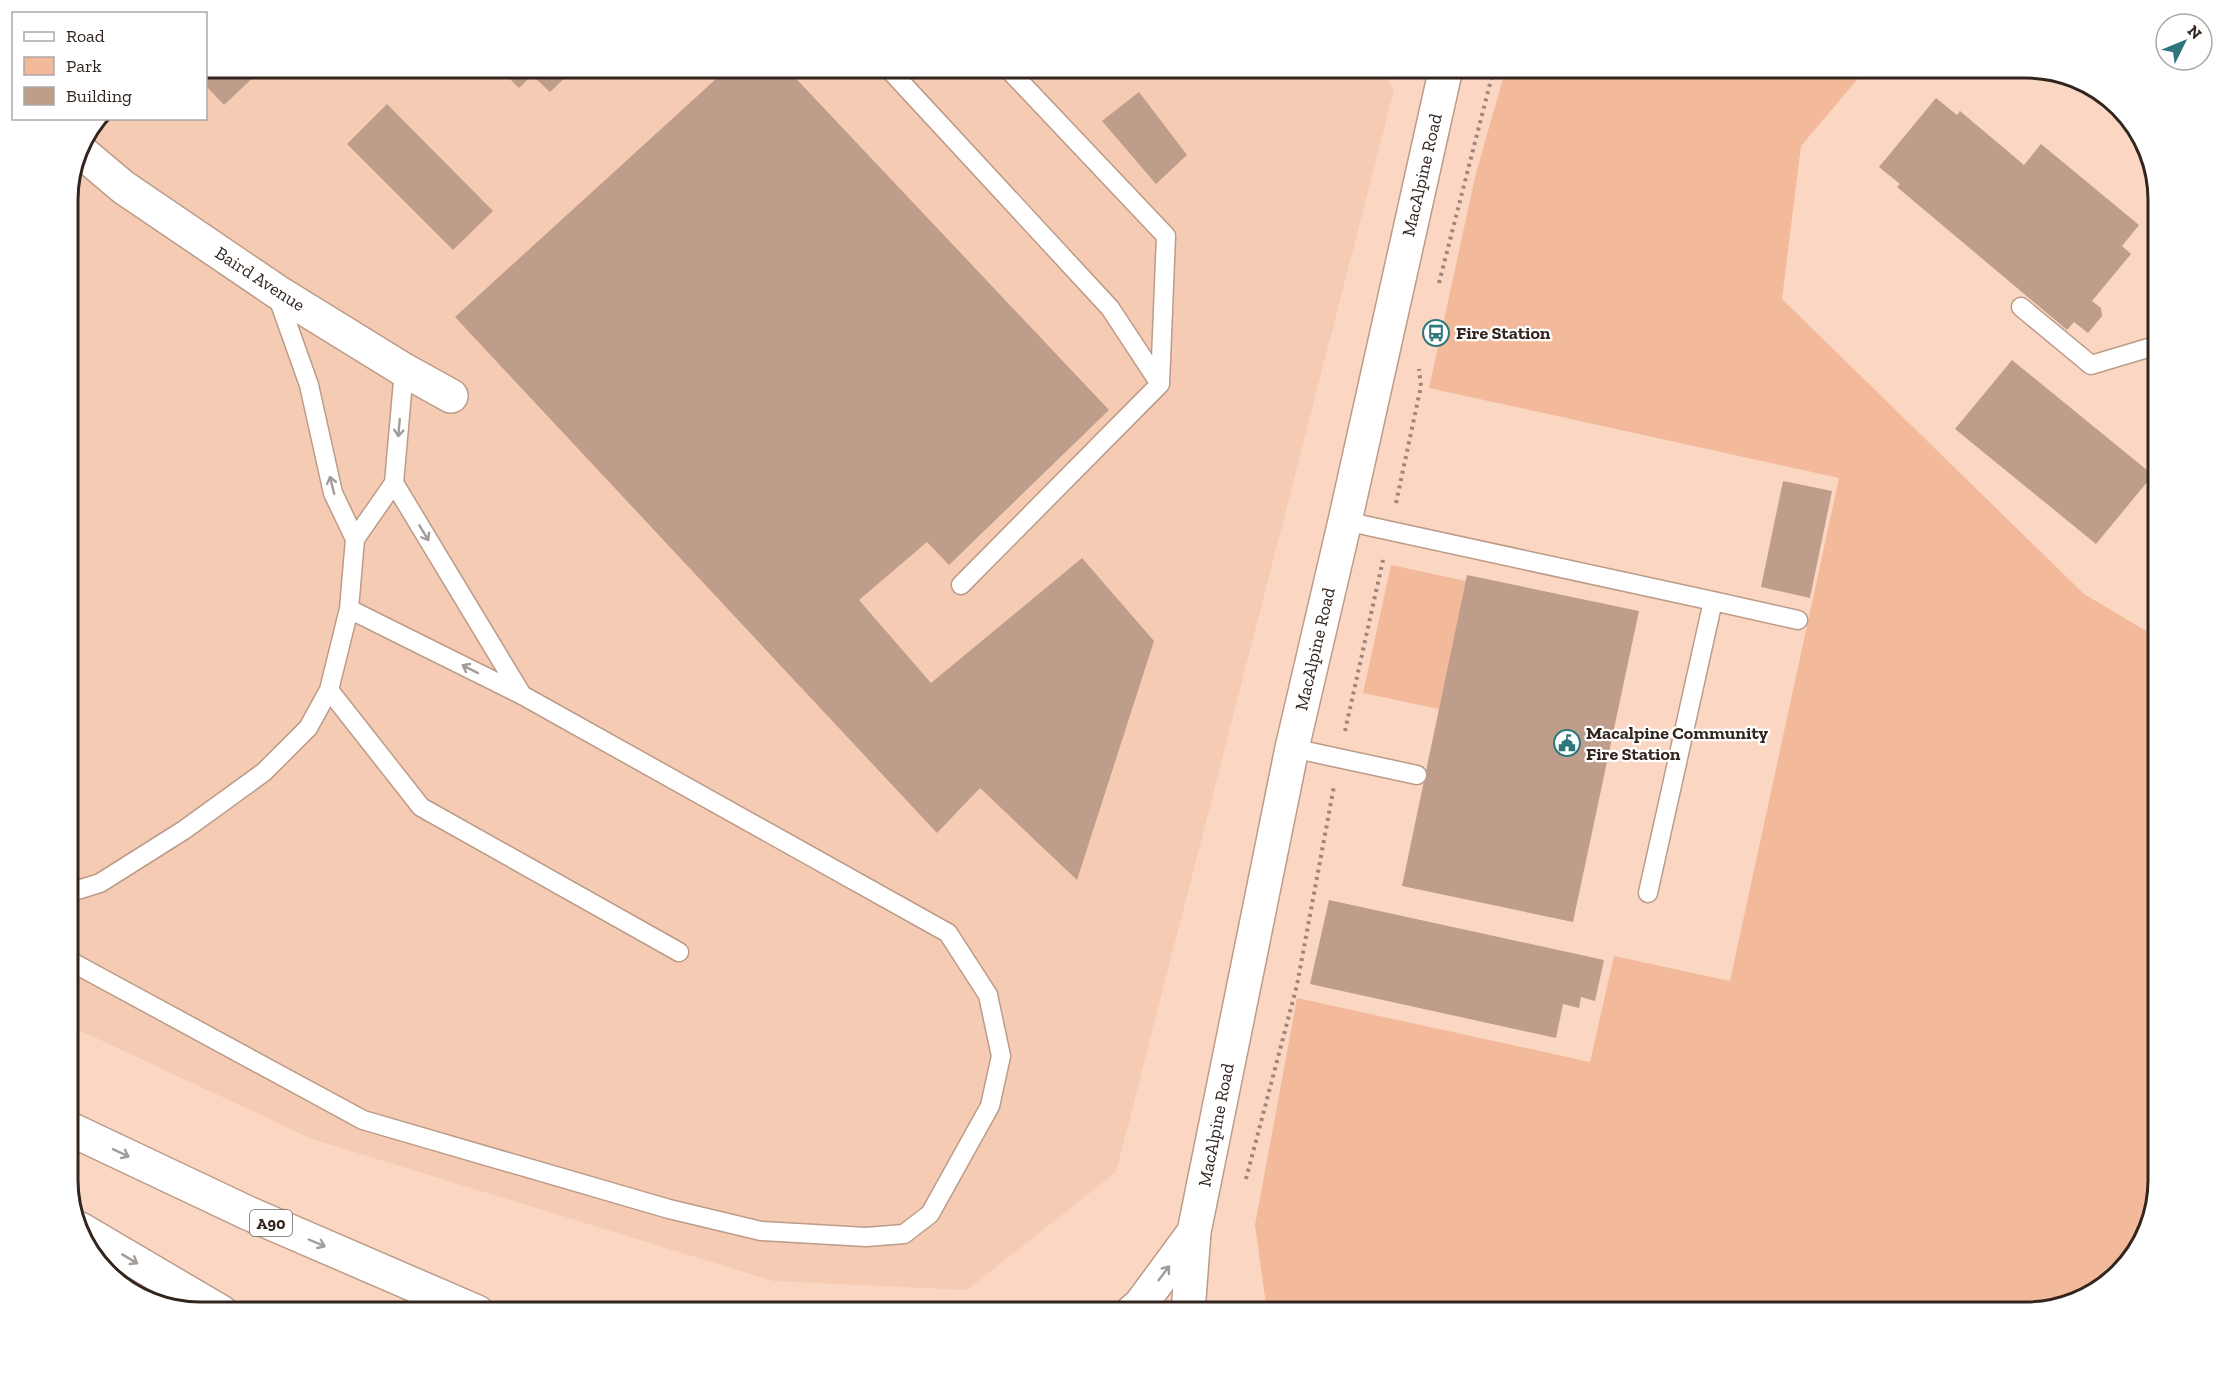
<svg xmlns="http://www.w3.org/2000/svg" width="2226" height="1380" font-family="'Zilla Slab',serif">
<rect width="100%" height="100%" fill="#fbd7c3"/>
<path fill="#f5cbb3" d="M206 68H1379L1394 90 1116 1172 967 1290 773 1281 312 1139 68 1025V192L78 149 98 119 206 118Z"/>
<path fill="#f2ba9a" d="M1506 68H1867L1801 146 1782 299 2084 594 2158 638V1180L2141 1246 2092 1295 2026 1312H1267L1255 1225 1297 998 1590 1062 1614 956 1730 981 1839 478 1429 388 1476 173Z
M1391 565 1466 581 1439 709 1363 693Z"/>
<path fill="#be9d8a" d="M206 68H263L224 105 206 86Z
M499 68H575L550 92 532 75 519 88Z
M728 68H786L1109 410 949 565 927 542 859 600 931 683 1082 558 1154 641 1077 880 980 788 937 833 455 317Z
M1139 92 1187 155 1156 184 1102 121Z
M1936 98 1957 115 1960 111 2024 165 2041 144 2139 225 2122 246 2131 254 2092 301 2101 308 2102 316 2088 333 2074 322 2067 330 1897 187 1900 184 1879 167Z
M387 104 493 211 453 250 347 144Z
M2012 360 2153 475 2096 544 1955 429Z
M1783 481 1832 491 1810 598 1761 587Z
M1467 575 1639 611 1573 922 1402 886Z
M1329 900 1604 960 1595 1001 1581 997 1579 1008 1563 1004 1556 1038 1310 984Z"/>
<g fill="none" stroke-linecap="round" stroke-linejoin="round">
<defs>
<path id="service" d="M888 68 1110 308 1160 384 961 585
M1007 68 1166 236 1160 384
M2021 307 2091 365 2158 345
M394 483 522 695
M1345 521 1713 601 1648 893
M355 539 394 483 404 370
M1713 601 1798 620
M329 690 421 807 679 952
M1292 748 1417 775
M68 893 100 883 184 830 264 772 308 728 329 690 349 609 355 539 333 493 309 385 277 295
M68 960 363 1120 669 1209 761 1231 866 1237 904 1234 930 1214 990 1106 1001 1056 988 995 948 933 522 695 349 609"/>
<path id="minor" d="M78 149 123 187 276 291 404 370 451 396"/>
<path id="tertiary" d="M1132 1312 1141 1304 1194 1232
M1188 1312 1194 1232 1292 748 1345 521 1446 68"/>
<path id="trunk" d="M68 1128 250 1214 477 1312
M80 1229 221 1312"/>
</defs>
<use href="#service" stroke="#bc9b88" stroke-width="21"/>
<use href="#minor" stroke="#bc9b88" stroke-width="36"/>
<use href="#tertiary" stroke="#bc9b88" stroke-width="36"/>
<use href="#trunk" stroke="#bc9b88" stroke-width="36"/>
<path stroke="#9f8577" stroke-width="4" stroke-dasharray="3 4.5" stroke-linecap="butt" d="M1439 283 1494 68
M1396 503 1421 386 1419 369
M1345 731 1383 560
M1246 1179 1297 985 1334 786"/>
<use href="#service" stroke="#fff" stroke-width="18"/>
<use href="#minor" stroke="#fff" stroke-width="33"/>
<use href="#tertiary" stroke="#fff" stroke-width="33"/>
<use href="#trunk" stroke="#fff" stroke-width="33"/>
</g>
<defs><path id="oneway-shaft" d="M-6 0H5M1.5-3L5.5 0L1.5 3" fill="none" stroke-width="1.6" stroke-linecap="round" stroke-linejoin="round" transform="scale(1.5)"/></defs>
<g stroke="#a39d9a">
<use href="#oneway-shaft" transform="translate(399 428) rotate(95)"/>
<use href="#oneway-shaft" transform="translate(332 485) rotate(-104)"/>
<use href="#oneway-shaft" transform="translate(424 533) rotate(59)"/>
<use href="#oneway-shaft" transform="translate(470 669) rotate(-153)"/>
<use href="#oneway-shaft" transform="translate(121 1153) rotate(25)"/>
<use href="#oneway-shaft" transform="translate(317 1243) rotate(23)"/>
<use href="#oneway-shaft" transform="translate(130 1259) rotate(31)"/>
<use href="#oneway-shaft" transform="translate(1164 1273) rotate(-53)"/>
</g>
<defs>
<symbol id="bus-ring" viewBox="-11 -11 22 22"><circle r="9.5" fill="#fff" stroke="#2d777c" stroke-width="1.5"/><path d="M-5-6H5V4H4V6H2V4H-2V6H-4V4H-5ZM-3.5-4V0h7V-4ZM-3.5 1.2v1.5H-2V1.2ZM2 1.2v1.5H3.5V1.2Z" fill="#2d777c"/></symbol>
<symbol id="civic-ring" viewBox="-11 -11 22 22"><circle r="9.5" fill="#fff" stroke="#2d777c" stroke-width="1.5"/><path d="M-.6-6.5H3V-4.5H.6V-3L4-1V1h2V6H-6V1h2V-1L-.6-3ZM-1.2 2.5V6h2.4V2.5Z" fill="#2d777c"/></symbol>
</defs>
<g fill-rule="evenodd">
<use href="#bus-ring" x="1421" y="318" width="30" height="30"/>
<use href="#civic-ring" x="1552" y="728" width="30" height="30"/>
</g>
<g text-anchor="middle" stroke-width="4.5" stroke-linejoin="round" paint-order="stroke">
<rect fill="#fff" stroke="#706662" stroke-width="1.5" x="250" y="1210" width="42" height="26" rx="4.5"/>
<g font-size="16" font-weight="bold" fill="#32251e">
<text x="271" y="1229">A90</text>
</g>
<g font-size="18" fill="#32251e" stroke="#fff">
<text transform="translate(1422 175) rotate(-77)" y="6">MacAlpine Road</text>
<text transform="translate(260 279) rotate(33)" y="6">Baird Avenue</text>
<text transform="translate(1315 649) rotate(-77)" y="6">MacAlpine Road</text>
<text transform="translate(1216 1125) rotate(-79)" y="6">MacAlpine Road</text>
</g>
<g font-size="18" font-weight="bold" fill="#32251e" stroke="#fff" text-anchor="start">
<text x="1456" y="339">Fire Station</text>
<text x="1586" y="739">Macalpine Community<tspan x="1586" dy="21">Fire Station</tspan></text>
</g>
</g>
<path d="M0 0H2226V1380H0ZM200 78H2026A122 122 0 0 1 2148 200V1180A122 122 0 0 1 2026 1302H200A122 122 0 0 1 78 1180V200A122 122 0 0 1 200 78Z" fill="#fff" fill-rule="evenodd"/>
<path fill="none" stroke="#32251e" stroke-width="3" d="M200 78H2026A122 122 0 0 1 2148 200V1180A122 122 0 0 1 2026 1302H200A122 122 0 0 1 78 1180V200A122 122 0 0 1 200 78Z"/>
<rect x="12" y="12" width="195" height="108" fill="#ffffff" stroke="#ada8a5" stroke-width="1.5"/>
<rect x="24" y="32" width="30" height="9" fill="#ffffff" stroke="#ada8a5" stroke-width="1.5"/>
<text x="66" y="42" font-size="18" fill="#32251e">Road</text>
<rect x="24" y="57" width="30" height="18" fill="#f2ba9a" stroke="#ada8a5" stroke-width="1.5"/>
<text x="66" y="72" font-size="18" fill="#32251e">Park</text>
<rect x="24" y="87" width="30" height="18" fill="#be9d8a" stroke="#ada8a5" stroke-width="1.5"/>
<text x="66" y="102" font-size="18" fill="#32251e">Building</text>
<g transform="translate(2184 42) rotate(47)"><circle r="28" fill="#ffffff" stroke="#ada8a5" stroke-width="1.5"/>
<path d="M0-4.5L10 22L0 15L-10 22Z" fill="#2d777c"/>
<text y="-9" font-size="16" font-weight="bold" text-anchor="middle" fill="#32251e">N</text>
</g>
</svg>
